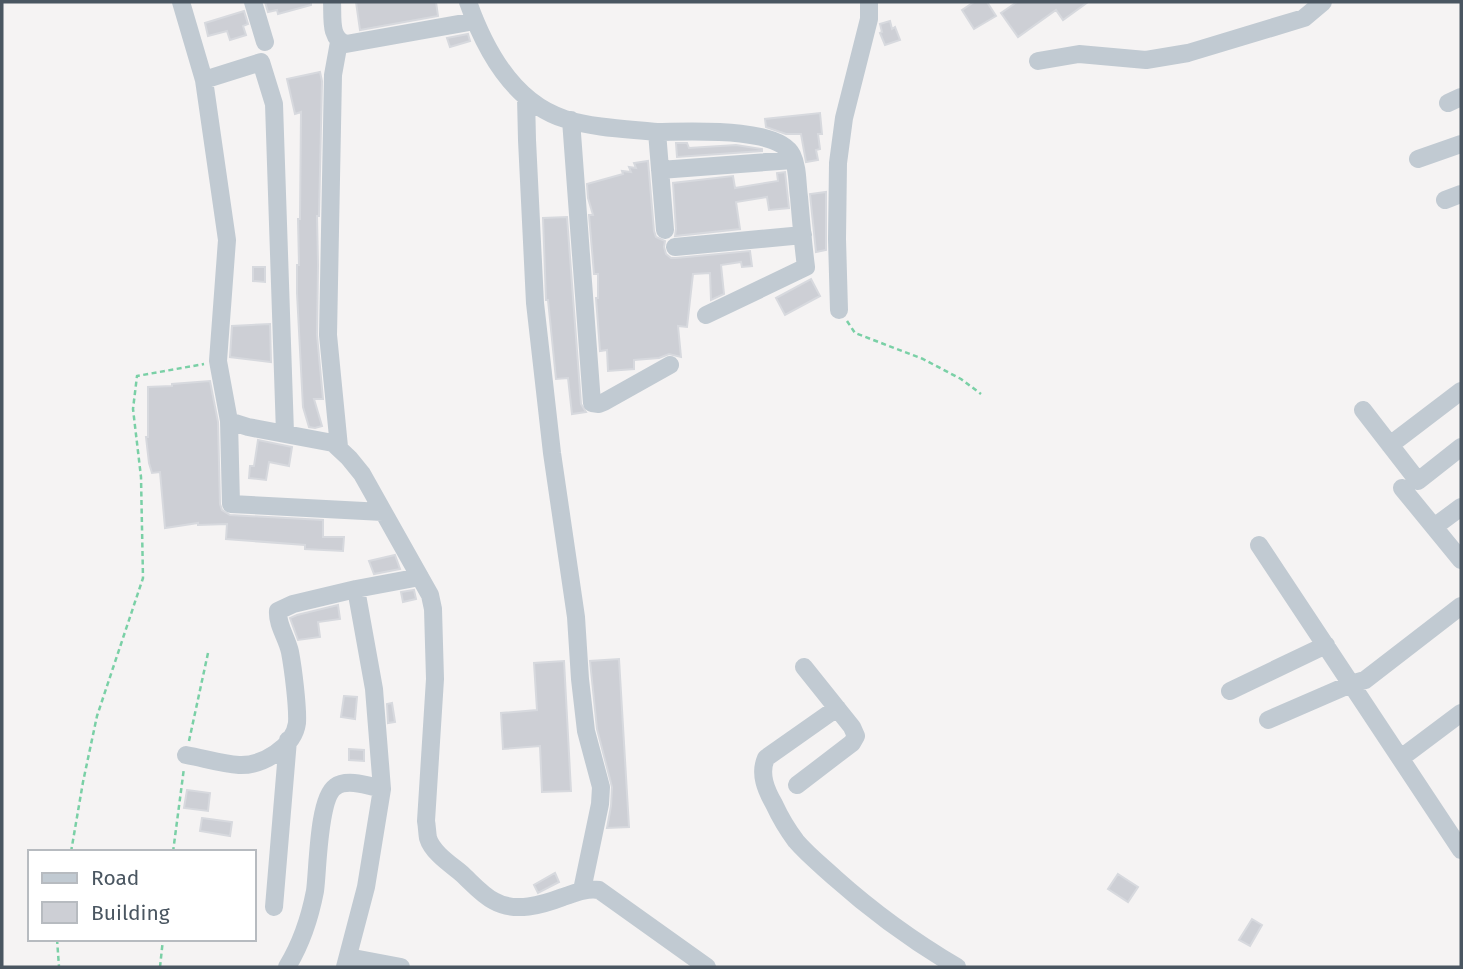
<svg xmlns="http://www.w3.org/2000/svg" width="1463" height="969" font-family="'Fira Sans',sans-serif">
<rect width="100%" height="100%" fill="#f5f3f3"/>
<path fill="#cdcfd5" stroke="#d7d9de" stroke-width="2" d="M265 2H311V5L278 14 277 10 268 12Z
M356 2H436L438 16 360 30Z
M974 2H987L996 16 974 29 962 10Z
M1017 2H1088L1063 20 1056 10 1018 37 1001 13Z
M244 11 248 24 243 26 246 35 230 40 227 31 208 36 205 23Z
M890 21 892 29 895 27 900 40 885 45 880 33 882 32 880 24Z
M468 34 470 41 450 47 447 38Z
M320 72 322 81 319 216H317L318 265 317 335 323 399H314L322 426 315 428 309 427 303 407 297 293V265H299L298 219H300L301 112 295 114 287 79Z
M820 113 822 134H818L820 149 816 150 818 160 806 162 801 134H786L766 127 765 119Z
M676 143H687L689 148 736 145 762 149V151L677 157Z
M648 161 654 231 656 237 665 241 664 247 666 254 671 258H676L750 251 752 266 742 267 741 262 721 265 724 294 711 300 710 273 693 274 687 327 678 326 681 357 669 354 659 358 634 360V369L608 371 607 350 600 351 596 298H598V274H594L589 215H593L588 198 587 184 623 174 622 171 631 172 629 167 636 168 634 163Z
M785 172 789 208 769 210 767 197 736 202 740 229 675 236 676 229 673 183 733 176 735 188 778 181 777 173Z
M826 192V250L816 252 810 194Z
M567 217 581 404 586 412 572 414 568 378 556 379 548 300H546L543 218Z
M253 267H265V282L253 281Z
M811 279 820 296 785 315 776 298Z
M270 324 271 362 230 357 232 326Z
M210 381 218 422 220 504 222 510 230 515 323 520V537H344L343 551 305 549V545L226 539 227 524 198 525V523L165 528 160 472 152 473 149 463 146 437H148V387L172 386V384Z
M258 440 292 447 289 466 269 462 266 480 249 478 250 466H254Z
M395 555 400 569 374 574 369 561Z
M414 590 416 599 403 602 401 592Z
M338 605 340 619 318 622 320 637 298 640 290 618 297 615Z
M619 659 629 827 607 828 611 806 612 787 597 729 590 661Z
M564 661 571 791 542 792 540 746 503 749 501 713 537 710 534 663Z
M344 696 357 697 355 719 341 717Z
M392 703 395 722 388 723 387 704Z
M349 749 364 750V761L349 760Z
M187 790 210 793 208 811 184 808Z
M202 818 232 822 230 836 200 831Z
M555 873 559 882 538 893 534 885Z
M1118 874 1138 887 1128 902 1108 889Z
M1252 919 1262 925 1250 946 1239 940Z"/>
<g fill="none" stroke-linecap="round" stroke-linejoin="round">
<path stroke="#7ad0a6" stroke-width="2.5" stroke-dasharray="5 3.5" stroke-linecap="butt" d="M847 321 855 333 923 359 961 379 981 394
M189 741 208 653
M71 852 83 782 97 716 143 578 141 477 133 409 137 376 204 364
M173 852 184 768
M57 939 59 967
M160 967 163 939"/>
<path stroke="#c1cad2" stroke-width="18" d="M181 2 204 80 227 240 218 361 229 421 248 427 333 443 349 458 362 474 430 595 433 609 435 679 426 821C427 826 427 832 428 838 432 852 450 864 461 873 471 882 482 895 494 901 515 913 542 905 563 897 575 893 586 888 599 890L707 967
M253 2 265 42
M332 2C333 17 329 39 346 44L475 21
M468 2C485 50 514 103 565 119 594 128 627 129 657 132L665 230
M1038 61 1079 54 1146 60 1188 53 1304 18 1323 2
M204 80 261 62 274 104 285 433
M526 97 527 140 535 303 552 453 576 617 580 679 586 731 601 787 600 804 582 890
M1448 103 1461 97
M571 120 592 403 599 404 604 402 670 365
M657 132C686 132 778 126 792 155 798 167 797 183 799 197 801 220 803 244 806 267L706 315
M1418 159 1461 144
M660 170 793 160
M1445 200 1461 194
M675 247 803 235
M839 310 837 239 838 163 844 118 869 19V2
M1363 410 1418 481 1461 447
M229 421 231 504 383 512
M1390 445 1461 391
M339 447 328 335 333 75 339 42
M1402 488 1461 560
M1434 527 1461 507
M1259 545 1461 850
M1230 691 1326 645
M837 708 766 758C759 774 766 790 774 804 780 817 787 829 796 841 808 855 822 866 835 878 873 912 913 941 957 967
M1268 720 1351 684 1365 680 1461 606
M186 755C203 758 222 764 239 765 262 766 294 747 297 723 298 707 293 668 290 652 287 638 277 625 278 611L293 604 356 589 420 577
M1401 758 1461 713
M797 785 852 743 856 736 852 727 804 667
M274 907 288 740
M348 957 401 967
M287 967C301 944 310 917 315 891 318 870 318 799 335 787 347 778 369 786 382 789
M345 967 366 887 382 789 374 689 356 589"/>
</g>
<rect width="1463" height="969" fill="none" stroke="#4a5661" stroke-width="7"/>
<rect x="28" y="850" width="228" height="91" fill="#ffffff" stroke="#b7bbc0" stroke-width="2"/>
<rect x="42" y="873" width="35" height="10" fill="#c1cad2" stroke="#b7bbc0" stroke-width="2"/>
<text x="91" y="885" font-size="21" fill="#4a5661">Road</text>
<rect x="42" y="902" width="35" height="21" fill="#cdcfd5" stroke="#b7bbc0" stroke-width="2"/>
<text x="91" y="920" font-size="21" fill="#4a5661">Building</text>
</svg>
